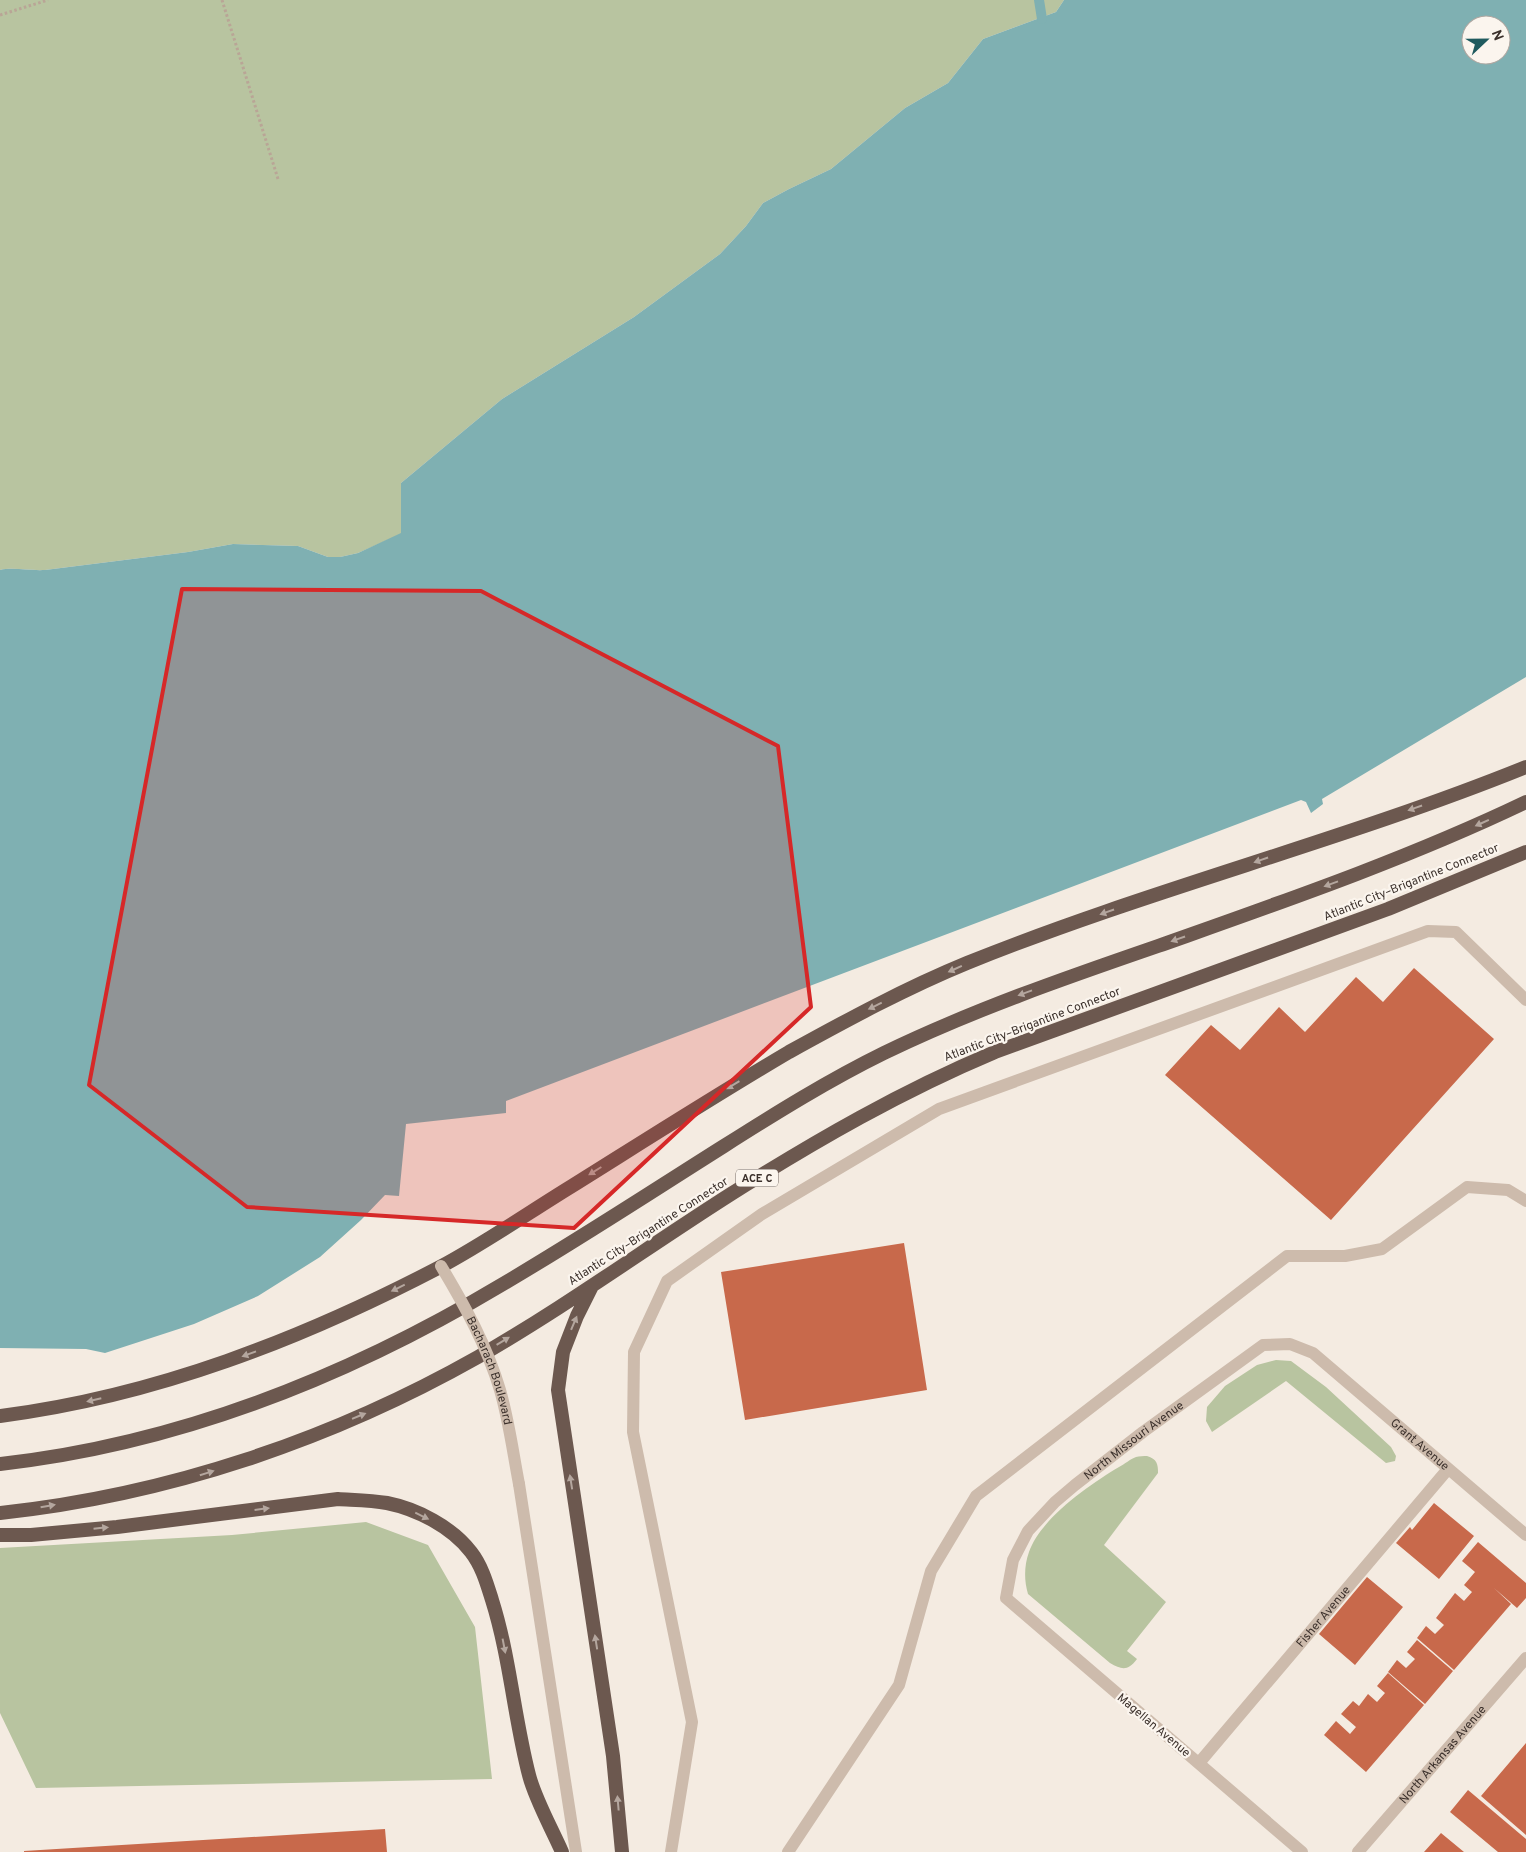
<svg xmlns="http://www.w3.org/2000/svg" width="1526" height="1852" font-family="Overpass,sans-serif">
<rect width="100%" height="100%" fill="#f4ebe1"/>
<path fill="#b8c4a0" d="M0 0H1064L1056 12 983 39 948 83 905 108 831 169 789 189 763 203 746 226 720 254 634 317 502 399 401 483V534L358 553 340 557H328L298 546 233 544 188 552 45 570C31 571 13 567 0 570Z
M1276 1360 1291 1361 1326 1387 1391 1447 1396 1456 1395 1461 1386 1463 1286 1381 1212 1432 1206 1421 1207 1407 1225 1386 1257 1365Z
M1147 1456C1157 1459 1158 1464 1158 1473L1104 1545 1166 1602 1127 1651 1137 1659C1128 1671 1122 1670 1110 1663L1028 1594C1024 1580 1024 1566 1029 1552 1041 1518 1089 1485 1119 1467 1125 1464 1130 1459 1136 1457 1139 1456 1144 1456 1147 1456Z
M366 1522 428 1545 475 1627 492 1779 36 1788 0 1713V1548L232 1535Z"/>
<path fill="#7fb0b2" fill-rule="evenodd" d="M1064 0H1526V677L1322 799 1323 804 1311 813 1306 802 1301 800 506 1101V1113L406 1124 399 1196 385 1195 361 1220 320 1257 258 1296 194 1324 105 1353 86 1349 0 1348V570C13 567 31 571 45 570L188 552 233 544 298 546 328 557H340L358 553 401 533V483L502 399 634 317 720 254 746 226 763 203 789 189 831 169 905 108 948 83 983 39 1056 12ZM1471 25H1501V55H1471Z"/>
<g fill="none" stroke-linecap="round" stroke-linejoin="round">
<path stroke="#7fb0b2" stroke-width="10" d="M1039 0 1042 19"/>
</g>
<path fill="#c8694b" d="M1414 968 1494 1039 1331 1220 1165 1075 1211 1025 1240 1050 1279 1007 1305 1032 1356 977 1383 1002Z
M904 1243 927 1390 745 1420 721 1272Z
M1434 1503 1474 1536 1439 1579 1396 1543 1410 1527 1412 1530Z
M1478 1542 1526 1583V1598L1517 1608 1494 1588 1511 1604 1454 1670 1417 1638 1426 1626 1435 1634 1444 1625 1436 1618 1455 1593 1464 1601 1472 1592 1464 1585 1475 1572 1462 1561Z
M1367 1577 1403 1607 1355 1665 1319 1634Z
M1417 1640 1453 1671 1425 1704 1388 1672 1397 1660 1406 1668 1415 1659 1407 1652Z
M1388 1673 1424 1705 1366 1772 1324 1735 1336 1721 1350 1734 1356 1727 1341 1714 1353 1701 1359 1706 1368 1694 1377 1702 1385 1693 1377 1686Z
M1526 1743V1835L1481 1796Z
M1468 1790 1526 1839V1852H1498L1450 1812Z
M385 1829 387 1852H24V1851Z
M1441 1833 1464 1852H1424Z"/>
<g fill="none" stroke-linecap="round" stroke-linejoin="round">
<path stroke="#b9a596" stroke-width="3" stroke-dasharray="2.5 2.5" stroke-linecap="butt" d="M222 0 278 179
M0 15 48 0"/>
<g stroke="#cdbbac" stroke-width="12">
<path id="s1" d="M1199 1763 1448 1469"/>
<path d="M671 1852 692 1722 633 1432 634 1352 667 1281 762 1214 939 1109 1428 931 1456 932 1526 1000"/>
<path d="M788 1852 899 1685 931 1571 976 1496 1287 1256H1345L1382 1249 1467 1187 1508 1190 1526 1201"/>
</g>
<g stroke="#cdbbac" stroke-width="12">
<path id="s2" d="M1302 1852 1006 1598 1013 1560 1028 1531 1055 1502 1075 1485 1143 1432 1263 1345 1290 1344 1313 1353 1526 1535"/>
<path id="s3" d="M1358 1852 1526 1658"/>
</g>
<path stroke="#cdbbac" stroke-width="12" d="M519 1484 576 1852"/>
<path stroke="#6c584f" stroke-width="14" d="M592 1286 577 1316 563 1352 558 1390 613 1756 622 1852
M0 1416C156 1396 302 1339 440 1267 485 1243 528 1213 572 1186 644 1141 716 1095 789 1052 847 1020 906 988 967 963 1150 889 1343 841 1526 767
M0 1464C179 1444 349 1376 503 1284 578 1240 651 1192 724 1146 776 1113 829 1080 884 1053 973 1010 1065 978 1158 946 1282 902 1407 859 1526 802
M0 1513C168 1495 331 1440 478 1357 565 1307 646 1248 731 1194 817 1140 902 1091 995 1052L1388 909 1526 852
M0 1535H31L117 1527 338 1499C354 1500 371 1500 387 1503 417 1509 452 1527 471 1552 482 1566 487 1584 492 1600 510 1657 514 1717 529 1775 535 1799 552 1829 562 1852"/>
<path stroke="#cdbbac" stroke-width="12" id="s4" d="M441 1266C465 1306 487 1346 500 1390 509 1421 513 1453 519 1484"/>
</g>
<defs><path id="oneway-solid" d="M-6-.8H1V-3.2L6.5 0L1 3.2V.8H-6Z" transform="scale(1.25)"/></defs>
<g fill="#b4a69e">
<use href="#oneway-solid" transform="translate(1415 808) rotate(161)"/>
<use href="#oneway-solid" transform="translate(1482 823) rotate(156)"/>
<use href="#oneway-solid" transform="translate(1261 860) rotate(161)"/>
<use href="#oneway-solid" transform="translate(1331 884) rotate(160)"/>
<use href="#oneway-solid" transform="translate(1107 912) rotate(161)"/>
<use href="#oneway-solid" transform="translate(1178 939) rotate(161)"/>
<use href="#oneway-solid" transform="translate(955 969) rotate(156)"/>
<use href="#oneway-solid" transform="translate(1025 993) rotate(160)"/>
<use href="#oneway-solid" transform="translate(875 1006) rotate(154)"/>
<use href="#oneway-solid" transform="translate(733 1085) rotate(149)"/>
<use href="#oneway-solid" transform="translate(595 1171) rotate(148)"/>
<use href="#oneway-solid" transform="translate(398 1288) rotate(154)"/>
<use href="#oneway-solid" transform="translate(574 1323) rotate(-67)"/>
<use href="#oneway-solid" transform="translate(503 1341) rotate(-31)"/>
<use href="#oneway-solid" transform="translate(249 1354) rotate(160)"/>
<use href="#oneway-solid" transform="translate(94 1400) rotate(167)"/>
<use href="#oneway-solid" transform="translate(359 1416) rotate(-22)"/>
<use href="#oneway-solid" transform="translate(207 1473) rotate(-18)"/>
<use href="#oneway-solid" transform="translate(571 1482) rotate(-99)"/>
<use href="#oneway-solid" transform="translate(48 1506) rotate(-10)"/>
<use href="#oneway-solid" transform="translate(262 1509) rotate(-7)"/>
<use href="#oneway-solid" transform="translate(422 1516) rotate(26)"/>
<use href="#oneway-solid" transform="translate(101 1528) rotate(-6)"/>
<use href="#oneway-solid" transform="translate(596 1642) rotate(-99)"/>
<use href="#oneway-solid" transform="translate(504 1646) rotate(79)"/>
<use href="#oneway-solid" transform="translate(618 1803) rotate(-95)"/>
</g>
<path fill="#d62828" fill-opacity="0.2" stroke="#d62828" stroke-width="4" stroke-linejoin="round" d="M182 589 481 591 778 746 811 1007 574 1228 247 1207 89 1085Z"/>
<g text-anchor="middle" stroke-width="4.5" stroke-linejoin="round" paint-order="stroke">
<rect fill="#fbf5ee" stroke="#756b66" stroke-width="1" x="736" y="1169.5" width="42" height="17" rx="4"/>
<g font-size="11" font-weight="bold" fill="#3b302b">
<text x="757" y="1182">ACE C</text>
</g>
<g font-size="12" fill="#3b302b" stroke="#fbf5ee">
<text transform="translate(1411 882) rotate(-22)" y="4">Atlantic City–Brigantine Connector</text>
<text transform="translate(1032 1024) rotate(-21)" y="4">Atlantic City–Brigantine Connector</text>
<text transform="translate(648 1231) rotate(-33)" y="4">Atlantic City–Brigantine Connector</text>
<text dy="4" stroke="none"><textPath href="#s4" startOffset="116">Bacharach Boulevard</textPath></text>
<text dy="4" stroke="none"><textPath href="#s2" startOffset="601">North Missouri Avenue</textPath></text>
<text dy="4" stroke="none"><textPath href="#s2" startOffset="954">Grant Avenue</textPath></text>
<text dy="4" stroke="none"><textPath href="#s1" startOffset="192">Fisher Avenue</textPath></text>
<text transform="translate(1154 1725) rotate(40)" y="4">Magellan Avenue</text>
<text dy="4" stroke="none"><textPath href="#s3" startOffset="129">North Arkansas Avenue</textPath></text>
</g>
</g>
<g transform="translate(1486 40) rotate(68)"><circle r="24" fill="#fbf5ee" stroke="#aea6a0"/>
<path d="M0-4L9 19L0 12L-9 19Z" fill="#1f5a5e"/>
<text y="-8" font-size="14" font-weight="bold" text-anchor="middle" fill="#3b302b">N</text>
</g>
</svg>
